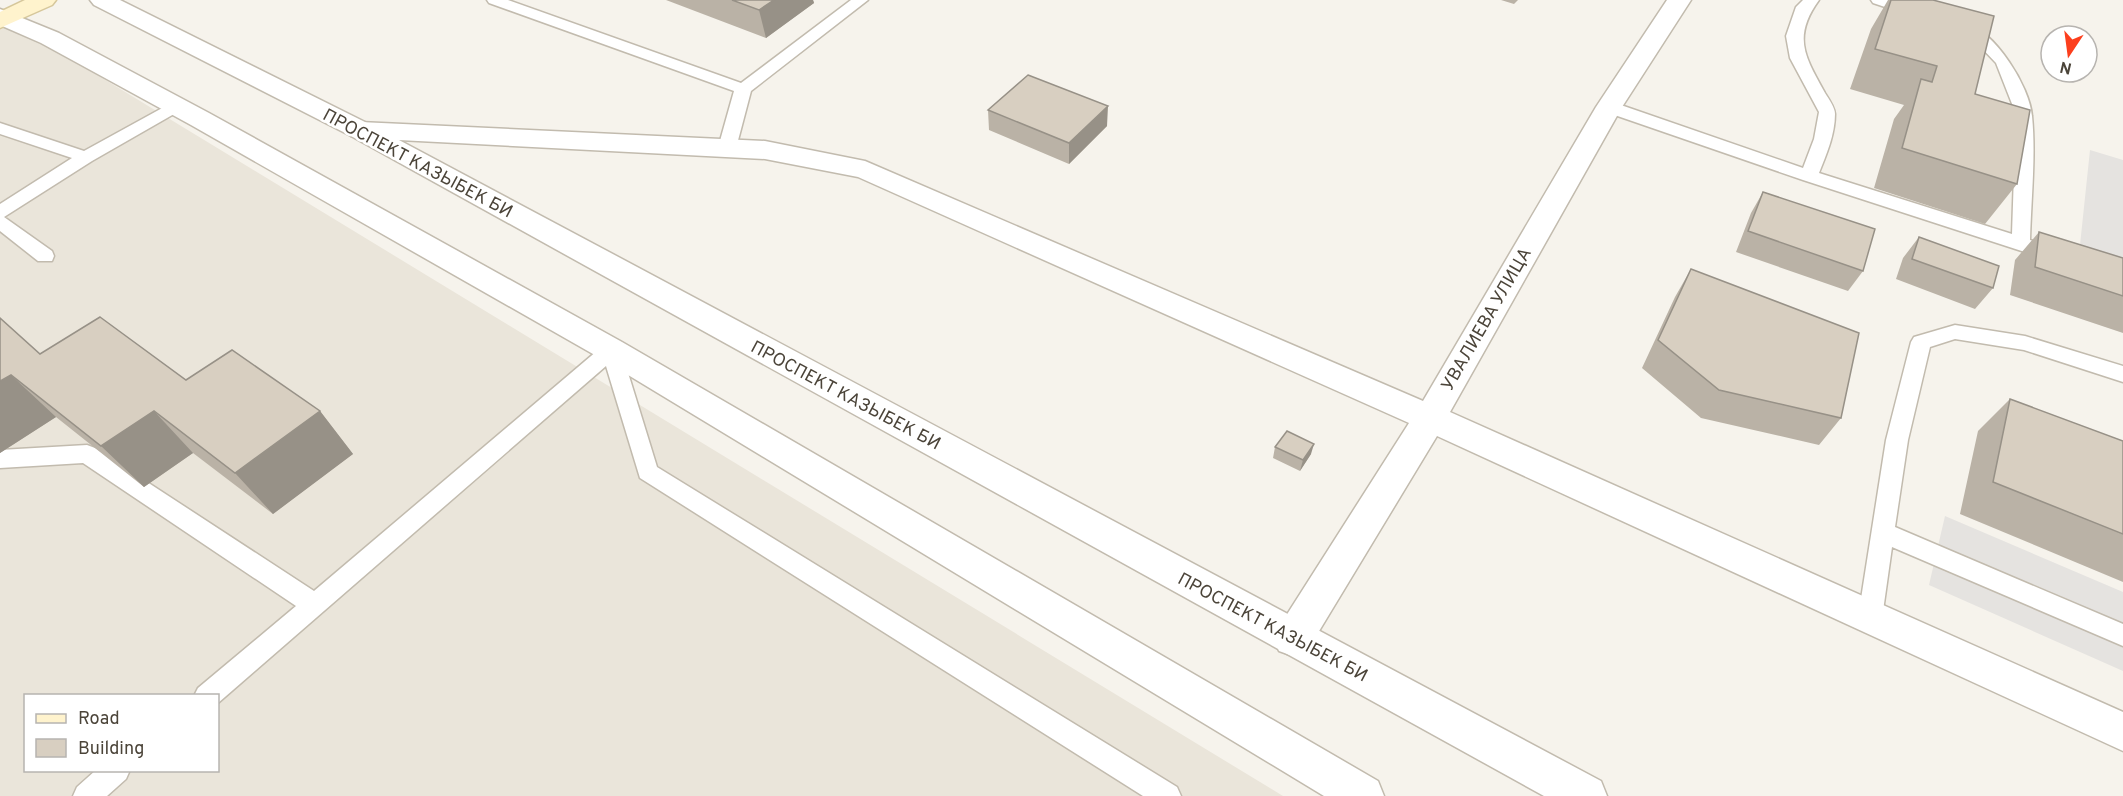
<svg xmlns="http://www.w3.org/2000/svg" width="2123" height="796" font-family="Overpass,sans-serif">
<rect width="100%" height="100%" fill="#f6f3ec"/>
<path fill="#eae5da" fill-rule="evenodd" d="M0 17 43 42 1283 796H0ZM26 696H218V770H26Z"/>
<path fill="#e5e3e0" d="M2090 150 2123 160V259L2080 245Z
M1945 516 2123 592V671L1929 585Z"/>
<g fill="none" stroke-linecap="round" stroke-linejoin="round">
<defs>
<path id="service" d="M487 0H508L741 83 851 0H868L751 91 736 148 727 153 718 148 734 91 489 3Z
M1803 0H1819C1792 37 1805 57 1825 93 1829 99 1835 108 1835 114 1835 135 1826 155 1819 173L2012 234 2016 114 1996 63 1976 42 1957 28 1965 23C1995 31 2030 87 2032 116 2036 156 2031 200 2030 240L2060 249 2062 254 2060 259H2046L1803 180 1603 111 1601 107 1603 103H1615L1803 168 1814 139 1819 112 1790 58 1786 36 1796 7Z
M1871 0H1893L1917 8 1920 11 1912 16 1873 3Z
M175 101 181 102 183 106 181 110 92 161 4 217 52 251 54 256 52 261H38L0 231V204L72 158 0 134V123L84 151Z
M1955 325 2025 336 2123 366V382L2024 350 1955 339 1930 347 1908 440 1895 527 2123 624V646L1892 547 1882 618 1879 626 1870 629 1861 626 1858 618 1886 440 1911 342 1914 337Z
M611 343 618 345 621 350 657 467 1177 787 1181 796H1143L640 478 606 366 218 703V696H194L198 688 296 606 83 463 0 468V450L87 445 95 448 314 591 604 345Z
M96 770H130L126 779 107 796H73L77 787Z"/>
<path id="minor" d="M1667 0H1691L1622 107 1450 412 2123 712V751L1437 436 1307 651 1293 656 1279 651 1274 639 1279 627 1409 423 858 177 765 159 360 138 351 136 347 130 351 124 360 122 765 141 865 161 1423 401 1596 107Z"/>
<path id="tertiary" d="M90 0H120L369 124 1601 781 1607 796H1544L351 136 94 5Z
M0 9 59 33 209 113 622 342 1378 781 1384 796H1324L600 358 191 125 41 43 0 25Z"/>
<path id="secondary" d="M25 0H56L52 5 0 28V12Z"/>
</defs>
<use href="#service" stroke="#c2bbae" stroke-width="3"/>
<use href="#minor" stroke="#c2bbae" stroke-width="3"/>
<use href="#tertiary" stroke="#c2bbae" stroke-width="3"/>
<use href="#secondary" stroke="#d6c79b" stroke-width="3"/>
<use href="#service" fill="#fff" fill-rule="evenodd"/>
<use href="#minor" fill="#fff" fill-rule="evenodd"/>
<use href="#tertiary" fill="#fff" fill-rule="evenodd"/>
<use href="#secondary" fill="#fff3cd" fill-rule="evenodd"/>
</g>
<path fill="#bab2a6" d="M666 0H813L814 3 766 38Z
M1501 0H1518L1514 4Z
M1888 0H1933L2017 184 1985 224 1874 188 1894 119 1904 105 1850 89 1871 29Z
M988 110 1107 126 1069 164 989 130Z
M1763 192 1863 271 1848 291 1736 252 1751 213Z
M2039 232 2123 258V333L2010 295 2015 260Z
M1919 237 1993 288 1975 309 1896 279 1903 258Z
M1691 269 1841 418 1819 445 1701 418 1642 368 1675 297Z
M0 318 40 354 186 380 320 411 353 454 273 514 193 453 144 487 56 417 0 453Z
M2010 399 2123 441V582L1960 514 1978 431Z
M1275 447 1311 454 1300 471 1273 458Z"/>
<path fill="#979187" d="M774 0H813L814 3 766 38 759 10Z
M1108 106 1107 126 1069 164V143Z
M11 375 56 417 0 453V381Z
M154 411 193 453 144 487 101 446Z
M320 411 353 454 273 514 235 473Z
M1314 444 1311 454 1300 471 1303 460Z"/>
<path fill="#d8cfc1" stroke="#979187" stroke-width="1.5" d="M732 0H774L759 10Z
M1891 0H1933L1994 16 1975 94 2030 110 2017 184 1902 148 1921 79 1932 82 1937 66 1875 49Z
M1028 75 1108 106 1069 143 988 110Z
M1763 192 1875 229 1863 271 1748 231Z
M2039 232 2123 258V296L2035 267Z
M1919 237 1999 266 1993 288 1912 259Z
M1691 269 1859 333 1841 418 1719 390 1658 340Z
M100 317 186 380 232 350 320 411 235 473 154 411 101 446 11 375 0 381V318L40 354Z
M2010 399 2123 441V534L1993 482Z
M1287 431 1314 444 1303 460 1275 447Z"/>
<g text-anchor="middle" stroke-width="5" stroke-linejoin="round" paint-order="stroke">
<g font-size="18" fill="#4b4439" stroke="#fff">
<text transform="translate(418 163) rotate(28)" y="6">ПРОСПЕКТ КАЗЫБЕК БИ</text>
<text transform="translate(1486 319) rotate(-60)" y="6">УВАЛИЕВА УЛИЦА</text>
<text transform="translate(846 395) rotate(28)" y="6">ПРОСПЕКТ КАЗЫБЕК БИ</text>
<text transform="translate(1273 627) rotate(28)" y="6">ПРОСПЕКТ КАЗЫБЕК БИ</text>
</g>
</g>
<rect x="24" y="694" width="195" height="78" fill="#ffffff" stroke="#b7b4b0" stroke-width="1.5"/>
<rect x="36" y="714" width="30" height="9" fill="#fff3cd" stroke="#b7b4b0" stroke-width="1.5"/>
<text x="78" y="724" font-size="18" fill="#4b4439">Road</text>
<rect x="36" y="739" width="30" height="18" fill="#d8cfc1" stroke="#b7b4b0" stroke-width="1.5"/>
<text x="78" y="754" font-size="18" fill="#4b4439">Building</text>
<g transform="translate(2069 54) rotate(193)"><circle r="28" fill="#ffffff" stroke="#b7b4b0" stroke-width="1.5"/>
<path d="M0-4.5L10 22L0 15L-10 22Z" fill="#fc3f1d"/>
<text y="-9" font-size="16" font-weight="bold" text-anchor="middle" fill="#4b4439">N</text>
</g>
</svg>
